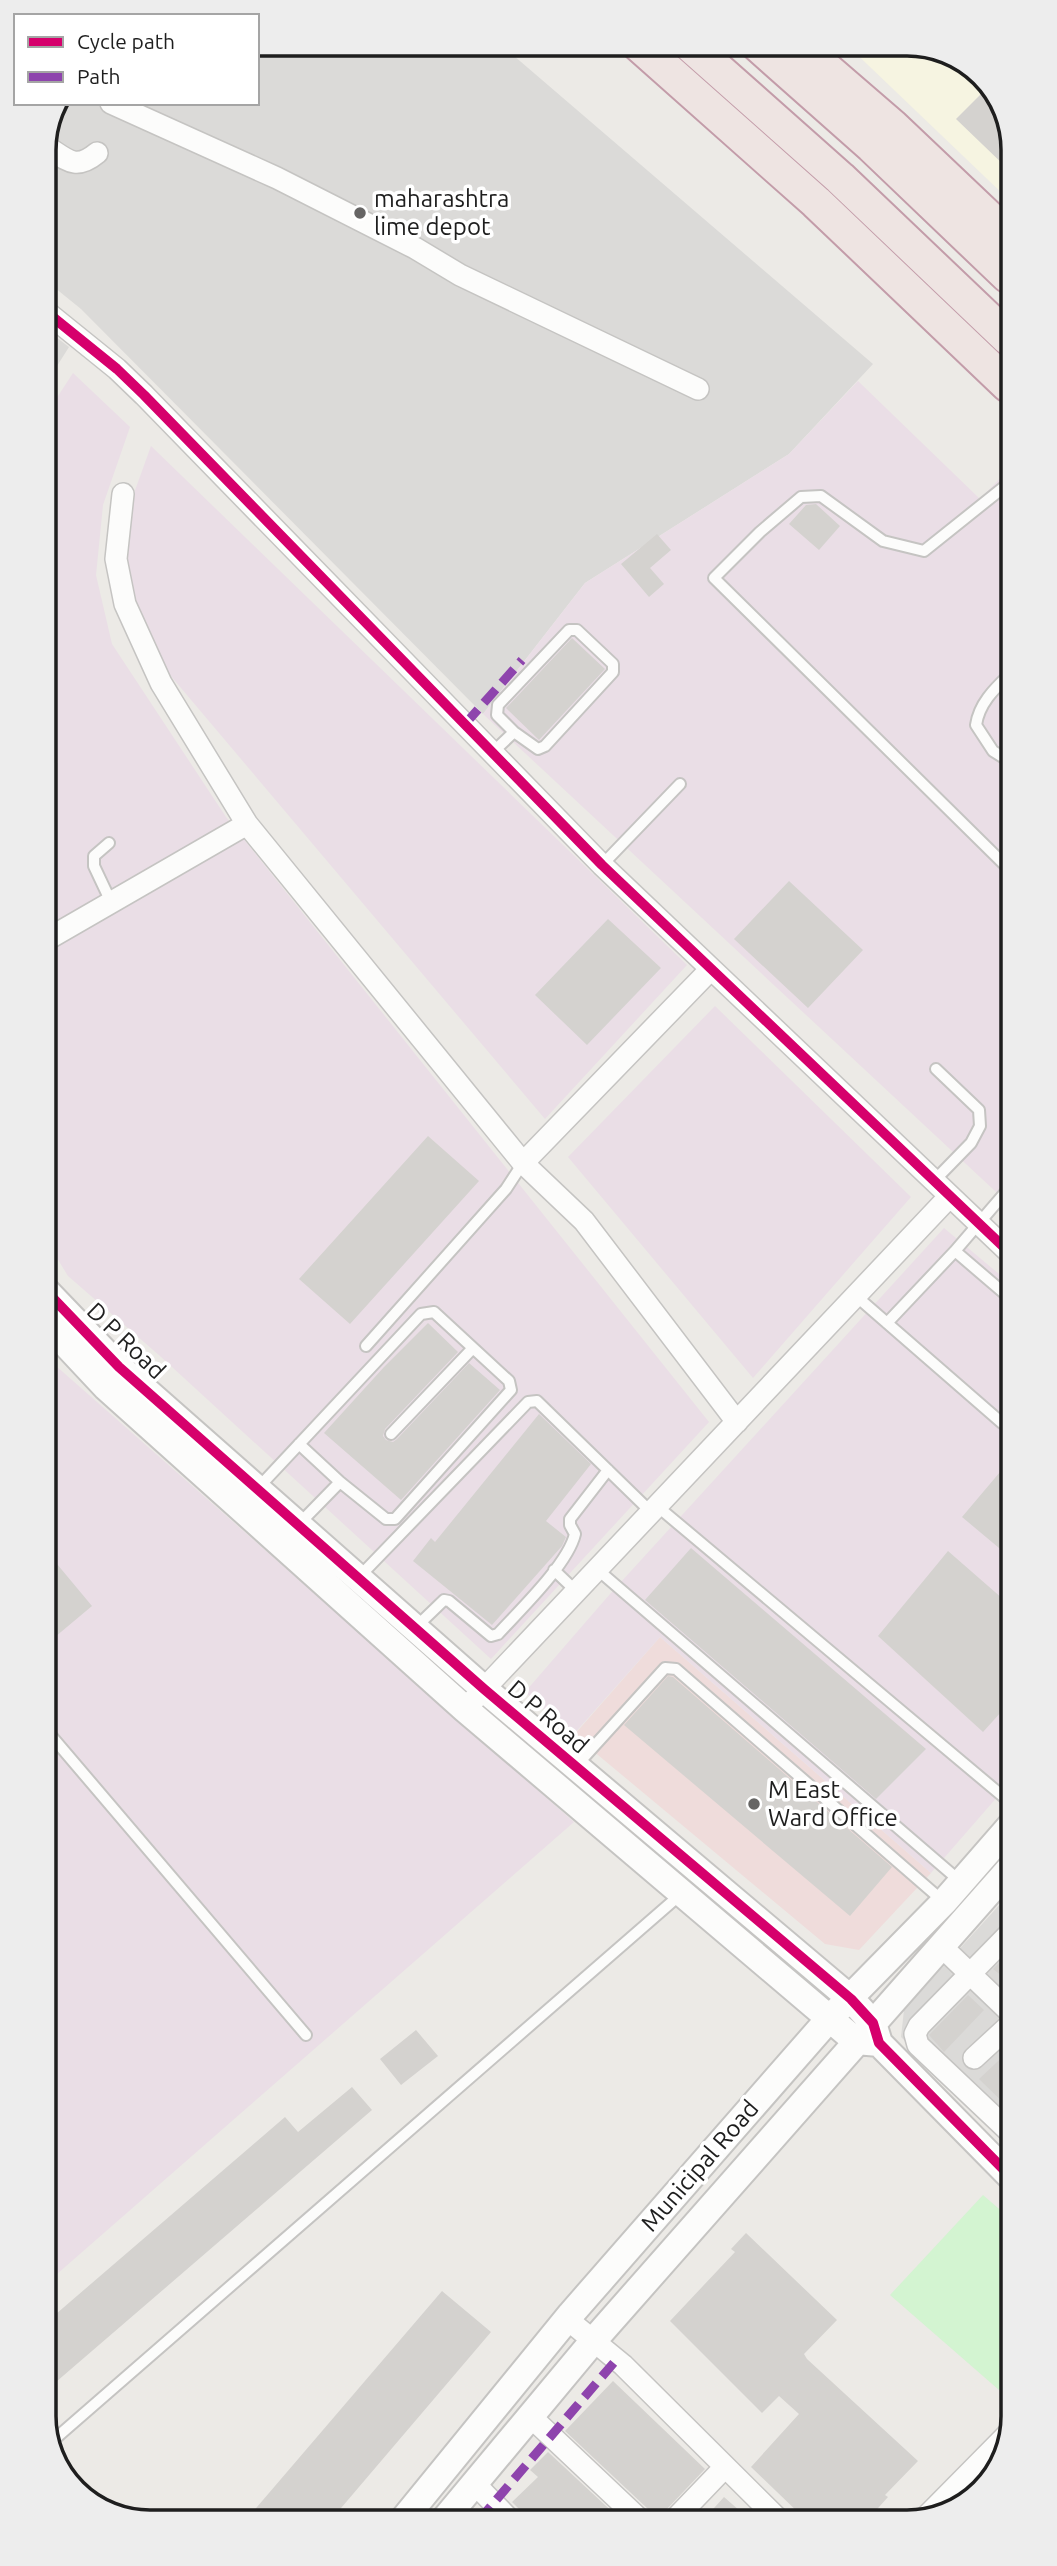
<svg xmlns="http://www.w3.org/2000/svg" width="1057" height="2566" font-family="Ubuntu,sans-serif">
<rect width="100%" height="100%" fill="#eceae6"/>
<path fill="#dbdad8" d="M257 44H500L873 364 789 454 585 583 483 714 81 309 44 279V157L60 126 54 122 62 103H257Z
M44 328 69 347 45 385Z
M1012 1891 1013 2149 901 2037 904 2010Z"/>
<path fill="#efdcdb" d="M660 1637 931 1873 859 1950 825 1944 574 1735Z"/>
<path fill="#eadee6" d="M73 373 130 427 103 505 96 575 112 644 226 817 709 1422 491 1659 160 1356 68 1276 46 1240 45 416Z
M858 381 980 499 1009 469 1010 1205 483 714 585 583 789 454Z
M151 446 687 965 545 1119 143 643 125 583 129 507Z
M715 1006 911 1197 753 1378 568 1157Z
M944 1228 1011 1284 1012 1780 931 1873 660 1637 573 1735 525 1692 610 1594Z
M47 1358 574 1822 49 2281Z"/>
<path fill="#f6f4e1" d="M846 44H914L972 66 1008 117V199Z"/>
<path fill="#d3f4d1" d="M983 2195 1013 2221V2376L999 2390 890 2295Z"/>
<path fill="#d4d2cf" d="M982 93 1008 117V169L956 119Z
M816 504 840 526 819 550 789 524 806 505Z
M657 534 671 550 650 568 664 584 649 597 621 564Z
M572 638 605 669 539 740 506 708Z
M789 881 863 950 808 1008 734 939Z
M608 919 661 968 587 1045 535 995Z
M428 1136 479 1181 350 1324 299 1279Z
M428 1323 458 1352 385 1429 383 1436 386 1440 393 1442 397 1439 469 1363 500 1390 401 1500 324 1433 384 1367Z
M539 1414 591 1464 546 1521 566 1537 562 1546 492 1625 413 1561 431 1538 435 1542Z
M1011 1459V1558L962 1517Z
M691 1548 926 1749 876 1799 645 1600Z
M948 1551 1011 1606 1012 1700 983 1732 878 1636Z
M47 1552 92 1606 55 1637 47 1628Z
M668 1676 673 1677 892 1867 850 1916 624 1725Z
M1012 1950V1984L993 1969Z
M968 1995 984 2010 944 2052 929 2035Z
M416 2030 438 2056 401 2085 380 2059Z
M1012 2048 1013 2112 979 2079Z
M352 2087 372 2110 49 2388V2320L285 2117 298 2132Z
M746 2233 837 2320 804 2354 807 2359 918 2461 885 2495 888 2497 870 2517 804 2518 751 2467 799 2414 779 2396 762 2413 670 2321 735 2252 731 2249Z
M442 2291 491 2332 330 2521H245Z
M613 2381 705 2469 667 2509 661 2519H652L648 2509 565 2431Z
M548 2452 620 2519H529L512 2502 538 2477 530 2470Z
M724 2497 748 2518H705Z"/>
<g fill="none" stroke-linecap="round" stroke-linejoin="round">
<defs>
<path id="service" d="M1009 483 924 551 883 541 821 496 801 497 760 532 714 578 1010 870
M1009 675C994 689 979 704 976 725L993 751 1009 761
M493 752 514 732 497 715 498 705 569 630H577L613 664V672L545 746 538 749 514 732
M109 843 94 856V866L111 902
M602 865 680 784
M933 1182 971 1143 980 1126 979 1110 936 1069
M955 1251 1010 1187
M856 1296 1002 1423 1011 1424
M887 1323 955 1251 1011 1299
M366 1346 506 1189 523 1163
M391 1434 473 1348
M257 1489 421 1314 434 1312 509 1381 511 1390 395 1519H386L340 1482 299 1444
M657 1506 1012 1804
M298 1525 340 1482
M554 1570 577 1592
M598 1570 961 1882
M358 1578 528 1402 537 1401 651 1512
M416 1627 444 1600 449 1601 491 1636 498 1634C520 1610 568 1564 575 1534L570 1525V1519L608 1470
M48 1732 306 2035
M576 1766 665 1668 676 1669 944 1902
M49 2444 681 1894"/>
<path id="minor" d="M111 103 277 178 415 248 460 275 698 389
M44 145C66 158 74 172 97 153
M44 310 117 369 144 395 602 865 1010 1253
M123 494 116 559 125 604 161 683 247 824 523 1163 584 1221 737 1422
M46 940 247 824
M523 1163 711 969
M465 1709 949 1197
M1012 1931 919 2026 915 2034 918 2045 1013 2135
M941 1946 1012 2014
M974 2058 1012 2023
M567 2319 623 2365 777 2518
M531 2417 639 2519
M475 2484 510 2520
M926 2517 1007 2435
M676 2518 725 2467"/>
<path id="tertiary" d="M47 1292 119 1367 484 1689 851 1999 873 2023 879 2043 1013 2179
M47 1324 106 1387 465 1709 856 2041 879 2043
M403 2520 571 2314 829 2019 944 1902 1012 1824
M444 2520 594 2340 1012 1866"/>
<path id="trunk" d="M638 44 816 202 1008 385
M689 44 840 178 1008 338
M757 44 872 146 1008 276
M797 44 892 126 1008 236"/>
</defs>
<use href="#service" stroke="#c5c4c2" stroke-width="14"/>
<use href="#minor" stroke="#c5c4c2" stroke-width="24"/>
<use href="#tertiary" stroke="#c5c4c2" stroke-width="30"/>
<use href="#trunk" stroke="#c39ca9" stroke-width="37"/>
<use href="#service" stroke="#fcfcfb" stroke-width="10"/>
<use href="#minor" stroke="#fcfcfb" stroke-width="21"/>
<use href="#tertiary" stroke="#fcfcfb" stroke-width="26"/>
<use href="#trunk" stroke="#eee4e2" stroke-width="33"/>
<path stroke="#8e44ad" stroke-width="9" stroke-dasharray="18 9" stroke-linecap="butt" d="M466 723 522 660
M479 2520 617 2359"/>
<defs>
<path id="cycleway" d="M44 310 117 369 144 395 602 865 1010 1253
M47 1292 119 1367 484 1689 851 1999 873 2023 879 2043 1013 2179"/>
</defs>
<use href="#cycleway" stroke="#fff" stroke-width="15"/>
<use href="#cycleway" stroke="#d6006c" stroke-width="10"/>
</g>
<g fill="#666564" stroke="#fff" stroke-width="2.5">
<circle cx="360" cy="213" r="7"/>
<circle cx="754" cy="1804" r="7"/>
</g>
<g text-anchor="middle" stroke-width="7" stroke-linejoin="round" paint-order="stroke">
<g font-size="24" fill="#1e1e1e" stroke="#fff" text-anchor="start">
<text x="374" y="207">maharashtra<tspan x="374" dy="28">lime depot</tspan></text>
<text x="768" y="1798">M East<tspan x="768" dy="28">Ward Office</tspan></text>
</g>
<g font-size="24" fill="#1e1e1e" stroke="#fff">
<text transform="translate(126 1341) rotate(44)" y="8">D P Road</text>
<text transform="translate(548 1717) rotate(41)" y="8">D P Road</text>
<text transform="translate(700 2166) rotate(-49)" y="8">Municipal Road</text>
</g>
</g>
<path d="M0 0H1057V2566H0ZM150 56H907A94 94 0 0 1 1001 150V2416A94 94 0 0 1 907 2510H150A94 94 0 0 1 56 2416V150A94 94 0 0 1 150 56Z" fill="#ededed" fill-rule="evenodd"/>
<path fill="none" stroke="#1e1e1e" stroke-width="3.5" d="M150 56H907A94 94 0 0 1 1001 150V2416A94 94 0 0 1 907 2510H150A94 94 0 0 1 56 2416V150A94 94 0 0 1 150 56Z"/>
<rect x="14" y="14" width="245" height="91" fill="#ffffff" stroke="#a5a5a5" stroke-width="2"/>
<rect x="28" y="37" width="35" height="10" fill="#d6006c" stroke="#a5a5a5" stroke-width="2"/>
<text x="77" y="49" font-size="21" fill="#1e1e1e">Cycle path</text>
<rect x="28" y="72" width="35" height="10" fill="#8e44ad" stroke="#a5a5a5" stroke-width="2"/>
<text x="77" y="84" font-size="21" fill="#1e1e1e">Path</text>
</svg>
